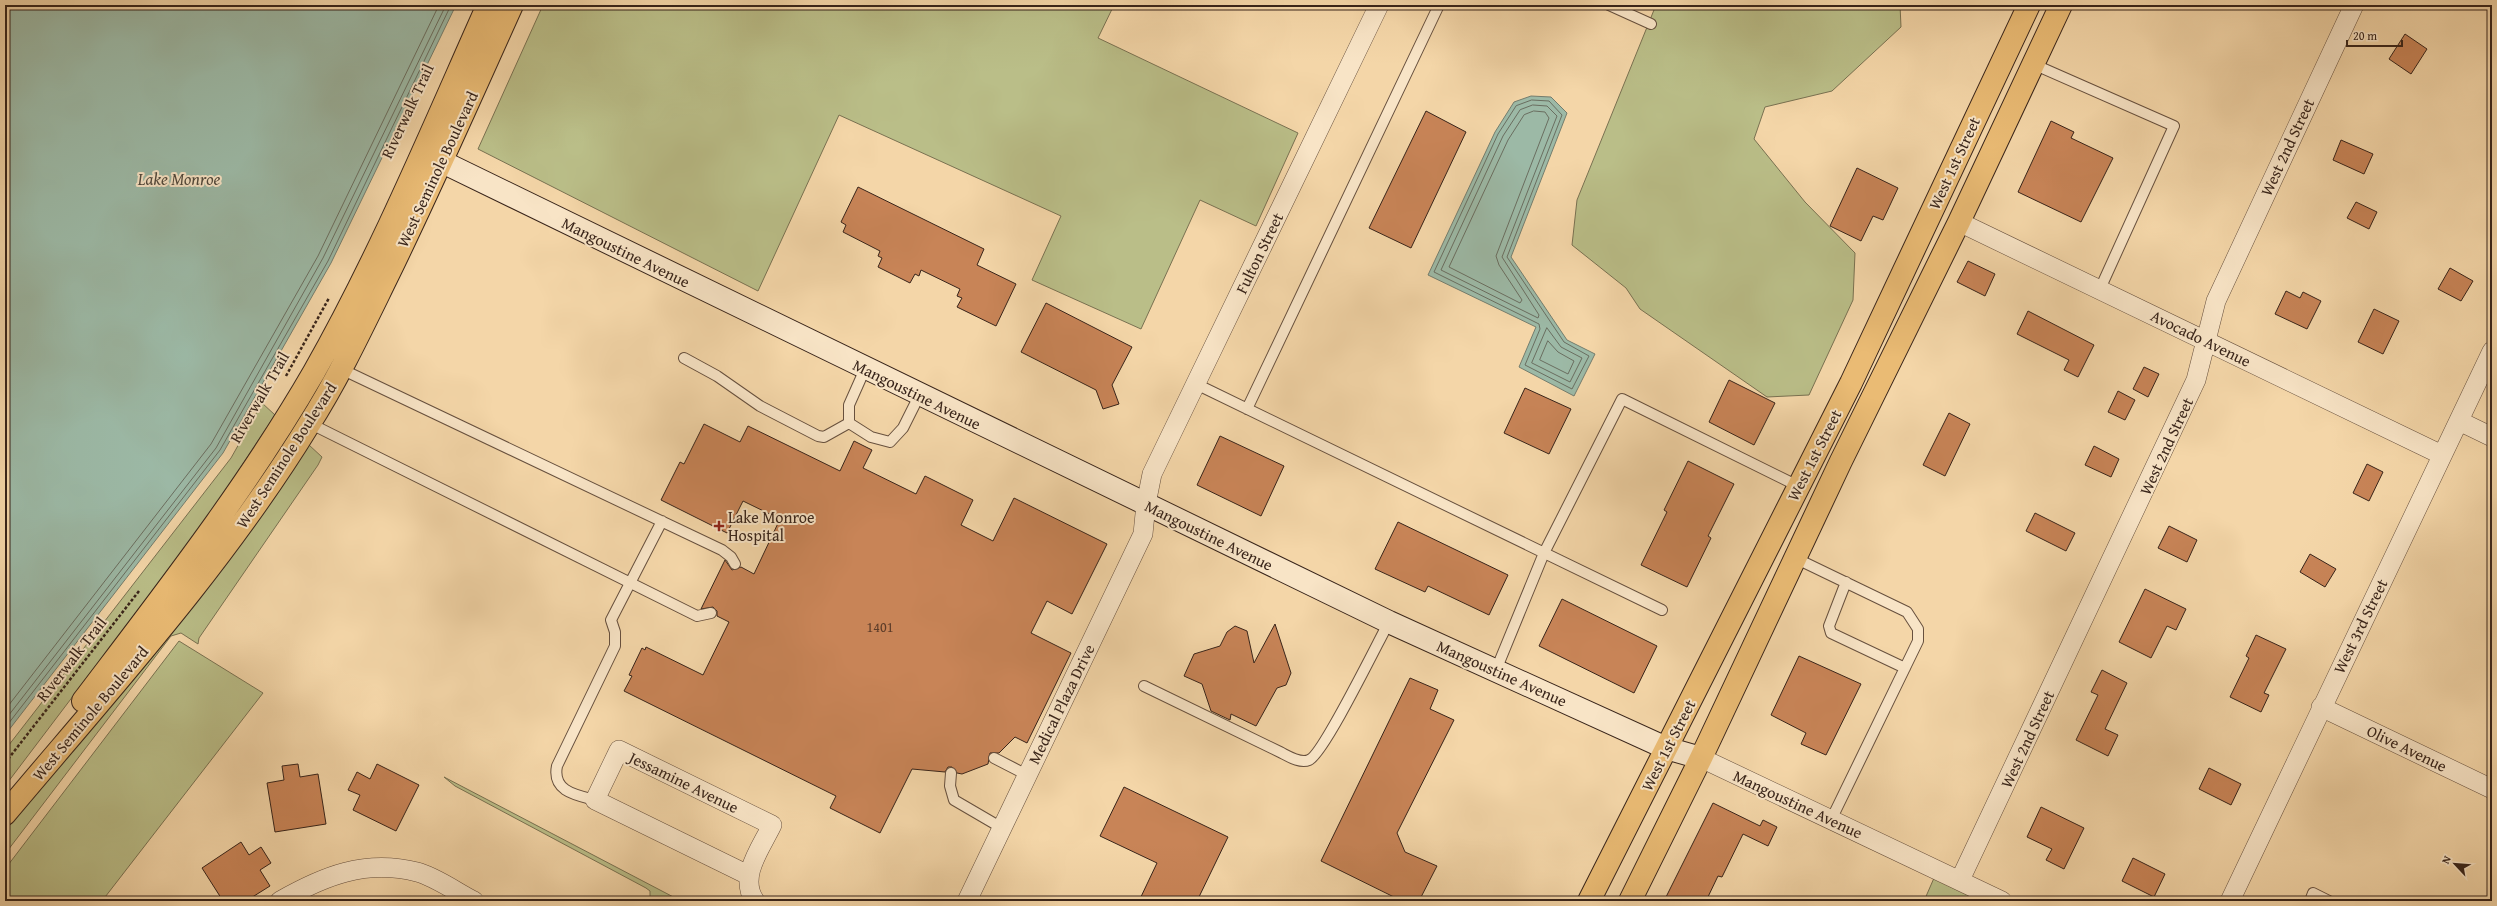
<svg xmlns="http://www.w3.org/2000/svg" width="2497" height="906" font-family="'Gentium Book Plus',serif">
<rect width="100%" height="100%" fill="#f4d6a8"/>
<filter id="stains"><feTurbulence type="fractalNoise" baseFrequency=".005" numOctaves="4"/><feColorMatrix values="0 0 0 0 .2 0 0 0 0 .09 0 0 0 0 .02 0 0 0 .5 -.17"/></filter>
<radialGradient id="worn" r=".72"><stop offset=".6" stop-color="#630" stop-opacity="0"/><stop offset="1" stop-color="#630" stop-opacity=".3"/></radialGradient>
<path fill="#babe88" stroke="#797151" d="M543 5H1114L1098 38 1298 133 1256 226 1200 200 1141 329 1032 280 1061 216 839 115 758 291 478 149Z
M1656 5H1900L1901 27 1832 91 1765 107 1754 139 1805 202 1855 253 1853 300 1809 395 1767 397 1640 309 1626 288 1572 245 1577 200Z
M262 403 275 415 222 496 173 564 5 786V750L231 458Z
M309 445 322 457 318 465 199 638 198 644 181 633 171 636 5 854V831L145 664Z
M179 641 263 693 102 901H5V869Z
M444 777 681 901H650V891L646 888 455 786Z
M1934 878 1980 901H1924Z"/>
<path fill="#9cb9a6" stroke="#747d6e" d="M5 5H456L331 263 223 453 5 735Z
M1531 96 1551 97 1567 113 1511 257 1567 340 1595 354 1574 396 1519 367 1536 327 1428 275 1495 132 1514 102Z"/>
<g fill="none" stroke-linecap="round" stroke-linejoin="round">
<path stroke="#6a6e60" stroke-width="1" d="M1532 100 1549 101 1562 115 1507 257 1564 342 1589 356 1572 389 1525 365 1540 329 1539 324 1434 272 1498 134 1516 106Z
M1533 105 1547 106 1557 116 1502 257 1539 315 1538 318 1441 270 1503 136 1520 110Z
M1534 111 1545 112 1549 118 1496 256 1499 265 1522 300 1520 303 1449 267 1508 140 1524 115Z
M1547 328 1561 347 1582 358 1570 382 1532 363Z
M1548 341 1558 352 1574 361 1568 374 1540 360Z
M5 710 211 444 318 256 439 5
M5 720 216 448 323 258 446 5
M5 728 220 450 328 261 451 5"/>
</g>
<path fill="#c88457" stroke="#38241a" d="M2405 34 2427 49 2411 74 2389 59Z
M1426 111 1466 132 1411 248 1369 228Z
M2051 121 2074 132 2071 138 2113 158 2081 222 2018 192Z
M2341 140 2373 154 2364 174 2333 160Z
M1857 168 1898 188 1883 220 1873 216 1861 241 1830 226Z
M858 187 984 249 977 265 1016 284 996 326 957 307 962 298 957 296 960 289 921 270 919 276 915 274 910 283 878 267 882 258 878 256 880 251 843 232 846 225 841 222Z
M2356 202 2377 212 2369 229 2347 218Z
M1968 261 1995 274 1985 296 1957 282Z
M2450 268 2473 281 2461 301 2438 289Z
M2286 291 2300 298 2303 292 2321 301 2307 329 2275 314Z
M1046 303 1132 347 1112 385 1119 404 1103 409 1096 390 1021 352Z
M2374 309 2399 321 2383 354 2358 342Z
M2028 311 2094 345 2078 377 2064 370 2069 360 2017 334Z
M2144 367 2159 374 2148 397 2133 389Z
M1729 380 1775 403 1754 445 1709 422Z
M1525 388 1571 409 1549 454 1504 433Z
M2118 391 2135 400 2125 420 2108 412Z
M1949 413 1970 424 1945 476 1923 465Z
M704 424 740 442 748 426 840 471 854 441 872 450 863 468 916 494 925 476 973 500 961 525 993 541 1014 498 1107 544 1072 614 1047 601 1031 633 1071 653 1027 743 1015 737 999 753H990L988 764 962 774 957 773 952 767H948L945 772 912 769 880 833 830 808 836 796 624 691 632 676 629 675 642 648 645 650 646 647 703 675 729 622 717 616V611L713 607 701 609 725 560 732 570 741 567 754 574 780 519 743 501 727 533 661 500 680 462 684 464Z
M1220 436 1284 466 1261 516 1197 485Z
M2094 446 2119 459 2111 477 2085 465Z
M1688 461 1734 484 1708 536 1711 538 1687 587 1641 565 1667 512 1664 510Z
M2367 464 2383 472 2369 501 2353 493Z
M2035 513 2075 533 2066 551 2026 531Z
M1398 522 1508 575 1489 615 1428 586 1425 592 1375 569Z
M2169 526 2197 540 2187 562 2158 548Z
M2310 554 2336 569 2325 587 2300 572Z
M2145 589 2186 609 2176 630 2167 626 2151 658 2119 642Z
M1562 599 1657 646 1634 693 1539 646Z
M1275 624 1291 673 1286 685 1277 688 1256 726 1231 714 1230 720 1211 711 1202 684 1184 676 1194 654 1220 646 1227 632 1235 626 1247 631 1254 663Z
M2256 635 2286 649 2264 693 2269 695 2261 712 2230 697 2249 658 2246 656Z
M1799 656 1861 684 1826 755 1801 744 1806 733 1771 715Z
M2102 670 2127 683 2105 729 2118 735 2108 756 2076 740 2098 695 2091 692Z
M1410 678 1438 690 1430 709 1454 720 1397 833 1405 852 1437 866 1419 901H1402L1321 861Z
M298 764 300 777 318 774 326 824 275 832 267 783 284 780 282 766Z
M377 764 419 785 396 831 353 810 360 795 348 790 357 772 370 779Z
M2209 768 2241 784 2231 805 2199 789Z
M1124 787 1228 837 1197 901H1139L1157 863 1100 836Z
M1713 803 1760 826 1763 820 1777 827 1768 846 1743 834 1722 877 1718 876 1706 901H1664Z
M2041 807 2084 828 2064 869 2046 860 2052 849 2027 837Z
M241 842 249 855 261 847 271 863 260 870 270 886 246 901H223L202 868Z
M2133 858 2165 874 2154 897 2122 881Z"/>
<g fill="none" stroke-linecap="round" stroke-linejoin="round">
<defs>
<path id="lane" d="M1609 5 1651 24
M2033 64 2174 126 2100 289
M684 358 717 376 760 406 818 436 824 437 849 423
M339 368 722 550 731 557 735 564
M865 369 849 405V423L871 437 890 442 903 428 919 396
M1196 384 1662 610
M1247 409 1439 5
M309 423 697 616 711 613
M1795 558 1907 612 1918 629V641L1831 820
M1846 582 1829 626 1831 633 1905 668
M1496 670 1544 553 1622 399 1798 486
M1144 686 1280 752C1288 756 1300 764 1309 760 1323 755 1378 642 1389 622
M994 758 1027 775
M951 773 950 786 954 800 1002 828
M595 800C575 795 552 791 557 766L615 646V632L611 620 662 521
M2310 901 2313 893 2329 901"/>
<path id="street" d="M1959 222 2442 455
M2459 421 2492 437
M2321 707 2492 789
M1701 758 2002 901
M748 875 595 800 619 750 772 825C761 848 738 877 755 901
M1960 880 2196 380 2216 301 2354 5
M280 901C324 876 365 859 417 872 434 876 458 893 474 901
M967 901 1143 534 1146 504 1152 474 1379 5
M2230 901 2492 351"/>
<path id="secondary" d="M424 153 1389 622 1666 748 1701 758"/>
<path id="primary" d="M83 701C164 594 247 488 314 372 381 254 433 128 488 5
M5 814C110 689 222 566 308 426 338 379 362 328 387 277 431 187 471 96 512 5
M1589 901 1851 383 2029 5
M1630 901 1701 758 1841 461 1959 222 2061 5"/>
</defs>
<use href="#lane" stroke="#67503e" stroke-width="12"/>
<use href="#street" stroke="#67503e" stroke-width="20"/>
<use href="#secondary" stroke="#38241a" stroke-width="24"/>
<use href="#primary" stroke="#38241a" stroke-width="24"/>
<path stroke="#38241a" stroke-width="2.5" stroke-dasharray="3 2" stroke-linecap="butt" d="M286 376 329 298
M5 763 139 591"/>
<use href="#lane" stroke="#f8e4c6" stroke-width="10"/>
<use href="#street" stroke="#f8e4c6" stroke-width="19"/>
<use href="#secondary" stroke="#f8e4c6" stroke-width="22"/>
<use href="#primary" stroke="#eabb74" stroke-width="22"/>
</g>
<path fill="#8f2418" stroke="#f8e4c6" stroke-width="1.5" d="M717 520h4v4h4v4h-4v4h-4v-4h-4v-4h4z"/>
<g text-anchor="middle" stroke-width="4" stroke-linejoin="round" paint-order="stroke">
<g font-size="14" fill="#5c3c29">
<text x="880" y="632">1401</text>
</g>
<g font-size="16" fill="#38241a" stroke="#f8e4c6">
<text transform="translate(407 111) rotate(-65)" y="6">Riverwalk Trail</text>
<text transform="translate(2287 147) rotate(-65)" y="6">West 2nd Street</text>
<text transform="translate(1954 163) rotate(-65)" y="6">West 1st Street</text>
<text transform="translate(437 169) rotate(-65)" y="6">West Seminole Boulevard</text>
<text transform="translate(626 252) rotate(26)" y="6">Mangoustine Avenue</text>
<text transform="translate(1259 253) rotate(-64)" y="6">Fulton Street</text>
<text transform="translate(2201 338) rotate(26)" y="6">Avocado Avenue</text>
<text transform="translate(917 394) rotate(26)" y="6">Mangoustine Avenue</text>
<text transform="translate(259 397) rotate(-60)" y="6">Riverwalk Trail</text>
<text transform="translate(2166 446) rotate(-65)" y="6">West 2nd Street</text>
<text transform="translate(286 455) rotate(-57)" y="6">West Seminole Boulevard</text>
<text transform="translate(1814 455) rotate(-63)" y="6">West 1st Street</text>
<text transform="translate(1209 535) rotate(26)" y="6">Mangoustine Avenue</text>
<text transform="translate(2360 626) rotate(-64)" y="6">West 3rd Street</text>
<text transform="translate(71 659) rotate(-52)" y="6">Riverwalk Trail</text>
<text transform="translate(1502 673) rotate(24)" y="6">Mangoustine Avenue</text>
<text transform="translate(1061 704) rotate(-64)" y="6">Medical Plaza Drive</text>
<text transform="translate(90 713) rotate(-50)" y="6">West Seminole Boulevard</text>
<text transform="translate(2027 739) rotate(-65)" y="6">West 2nd Street</text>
<text transform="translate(1668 745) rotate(-63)" y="6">West 1st Street</text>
<text transform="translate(2407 748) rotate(26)" y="6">Olive Avenue</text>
<text transform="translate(684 782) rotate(26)" y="6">Jessamine Avenue</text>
<text transform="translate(1798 804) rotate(25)" y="6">Mangoustine Avenue</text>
</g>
<g font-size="16" fill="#38241a" stroke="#f8e4c6" text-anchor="start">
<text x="728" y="523">Lake Monroe<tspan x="728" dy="18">Hospital</tspan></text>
</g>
<g font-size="17" font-style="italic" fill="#51493d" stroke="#f8e4c6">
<text x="179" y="185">Lake Monroe</text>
</g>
</g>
<rect width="2497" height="906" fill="none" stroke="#f4d6a8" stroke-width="20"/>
<rect x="6" y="6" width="2485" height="894" fill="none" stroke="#38241a" stroke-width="2"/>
<rect x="10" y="10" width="2477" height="886" fill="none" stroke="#38241a"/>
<g transform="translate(2455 864) rotate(296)" stroke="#f8e4c6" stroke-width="3" paint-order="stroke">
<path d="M0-3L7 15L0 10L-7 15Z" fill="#38241a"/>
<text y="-6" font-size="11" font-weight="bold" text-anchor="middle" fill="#38241a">N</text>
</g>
<path d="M2347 40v6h55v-6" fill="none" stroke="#38241a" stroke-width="2"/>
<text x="2353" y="40" font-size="12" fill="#38241a" stroke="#f8e4c6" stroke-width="3" paint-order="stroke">20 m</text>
<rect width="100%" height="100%" filter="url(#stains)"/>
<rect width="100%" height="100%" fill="url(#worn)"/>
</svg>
